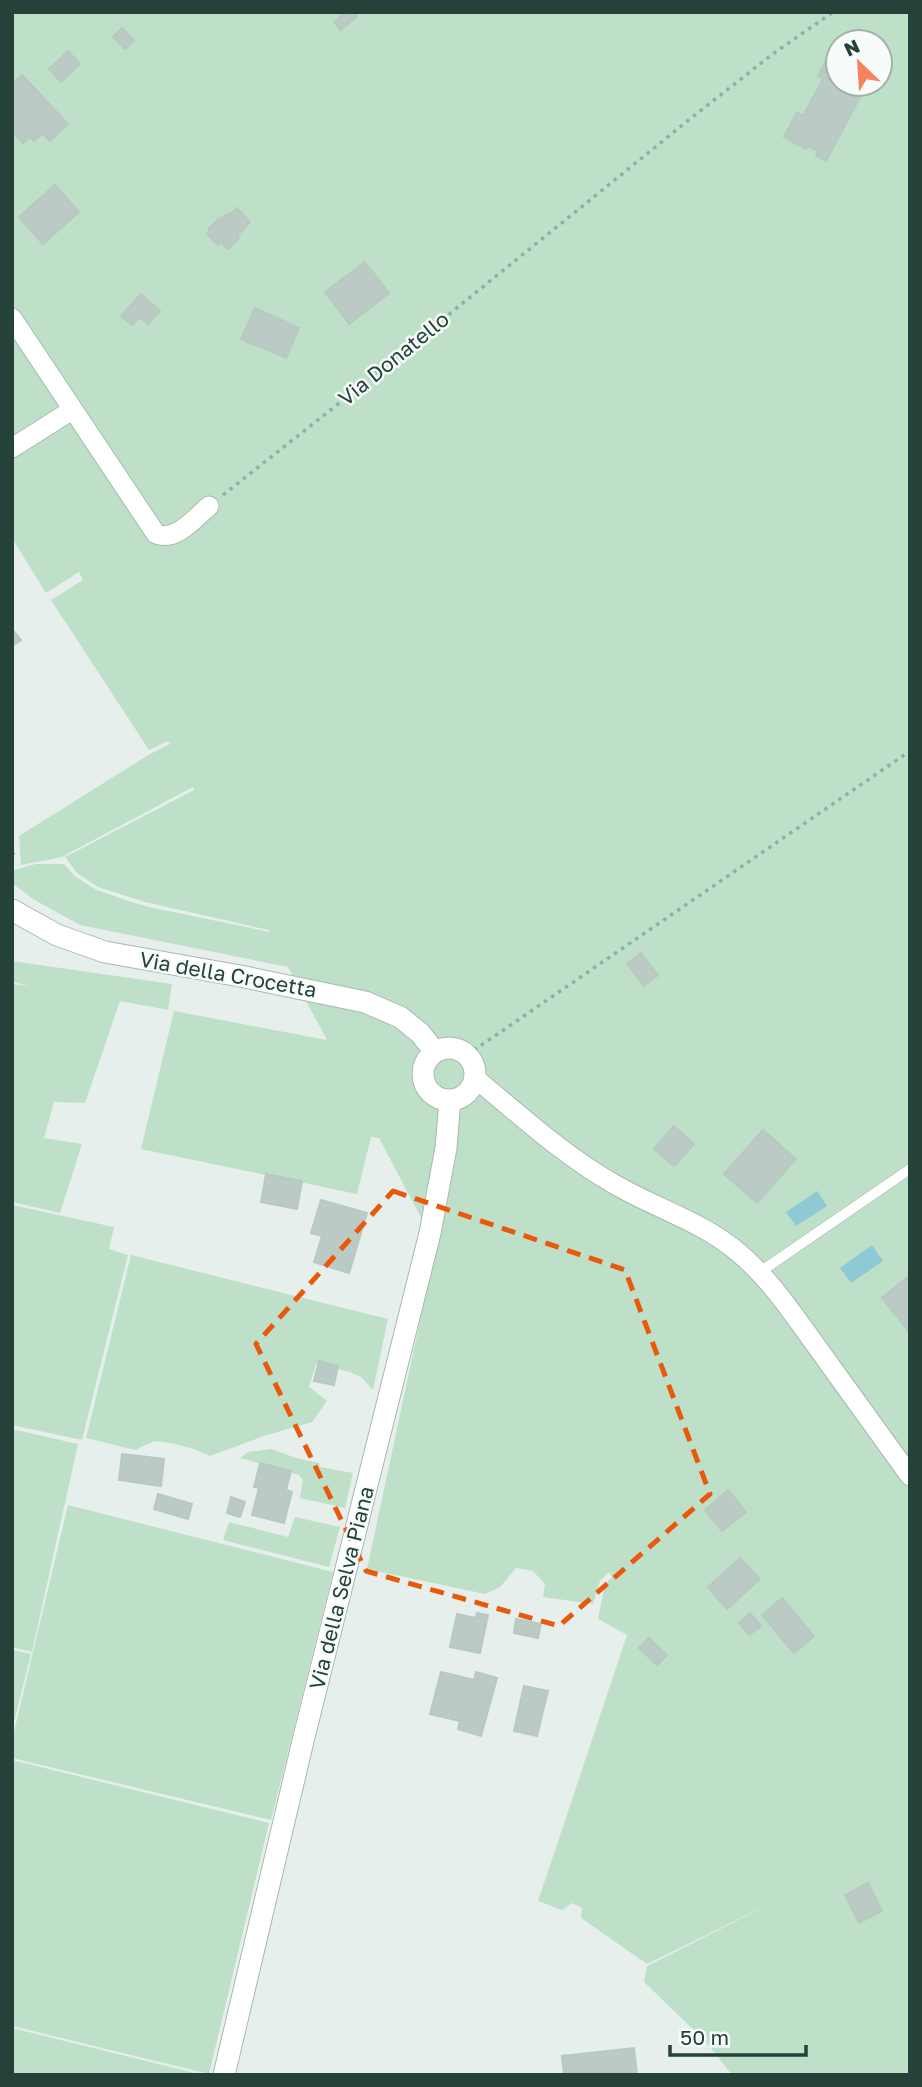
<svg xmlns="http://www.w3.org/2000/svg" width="922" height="2087" font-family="'Golos Text',sans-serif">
<rect width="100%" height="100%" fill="#e6efeb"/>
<path fill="#bfe0c8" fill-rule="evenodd" d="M12 12H910V2075H732L706 2042 644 1982 647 1966 782 1898 647 1964 581 1918 582 1908 572 1903 562 1910 538 1901 627 1635 598 1619 605 1584 612 1577 609 1572 600 1581 593 1604 543 1597 545 1584 533 1571 516 1568 500 1587 485 1594 367 1569 436 1246 379 1138 371 1137 357 1194 141 1149 174 1011 327 1040 288 967 80 925 33 899 12 883V871L35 864H64L76 877 95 889 125 900 149 907 270 932 268 930 145 902 98 887 77 873 65 857 194 790 193 787 62 857 21 865 19 836 150 754 170 744 168 741 149 750 51 600 83 580 79 572 46 593 12 538ZM838 42H880V84H838Z
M12 961 172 984 168 1010 120 1001 85 1103 54 1102 44 1138 82 1144 60 1213 12 1202V984L30 986 12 982Z
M12 1205 114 1227 109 1249 128 1255 82 1440 12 1425Z
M131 1255 388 1319 373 1390 361 1377 350 1372 316 1364 309 1387 327 1401 312 1422 264 1436 210 1456 191 1448 170 1443 154 1441 135 1450 86 1438Z
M12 1429 78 1444 32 1652 12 1647Z
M271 1449 296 1458 319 1463 320 1467 353 1473 345 1508 300 1498 303 1480 299 1475 240 1458 248 1452Z
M68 1505 333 1572 271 1820 12 1758V1740Z
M295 1517 340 1527 329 1567 223 1540 229 1522 288 1537Z
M12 1650 31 1654 12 1730Z
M12 1760 269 1823 209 2074 12 2026Z
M12 2028 203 2075H12Z"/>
<path fill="#8ec9d4" d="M817 1191 827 1206 796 1226 786 1212Z
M872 1245 883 1261 851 1283 840 1268Z"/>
<path fill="#bbcac4" stroke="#b8c9c2" stroke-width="2" d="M345 12H354L357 16 341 30 334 22Z
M122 28 134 41 125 49 113 37Z
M832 50 838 53V84H867L826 161 816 155 818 151 808 146 806 149 784 137 797 112 803 116 823 79 818 76Z
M68 51 80 64 61 82 49 69Z
M22 75 68 124 50 141 43 133 34 141 30 137 23 143 12 131V84Z
M55 185 79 212 43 244 19 217Z
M237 208 250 222 237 236 239 238 228 249 221 242 218 245 207 234 210 231 208 229 220 218 221 219 227 214 229 215Z
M365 262 389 293 349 324 325 292Z
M141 294 160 311 148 324 139 317 132 325 121 316Z
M255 308 299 328 286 358 241 339Z
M12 629 21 640 12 646Z
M641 953 658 975 644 986 627 964Z
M674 1126 694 1144 674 1166 654 1149Z
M763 1130 796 1159 757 1203 724 1174Z
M266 1174 302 1181 297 1209 261 1202Z
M321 1200 367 1213 349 1273 314 1262 322 1236 311 1233Z
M910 1275V1333L882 1298Z
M319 1361 338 1366 334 1385 314 1381Z
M122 1454 164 1459 161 1486 119 1480Z
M260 1463 291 1471 286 1490 292 1492 284 1523 252 1515 259 1488 254 1487Z
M728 1490 746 1512 722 1531 705 1510Z
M158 1494 192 1504 188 1519 154 1509Z
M231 1497 245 1502 240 1517 227 1513Z
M740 1558 760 1579 727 1609 708 1587Z
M782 1598 814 1636 794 1653 762 1615Z
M477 1613 488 1615 480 1653 450 1647 457 1614 476 1618Z
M750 1613 761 1626 749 1635 739 1623Z
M516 1619 541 1624 538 1638 514 1633Z
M649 1638 667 1655 657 1665 639 1648Z
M441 1672 474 1680 476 1672 497 1678 481 1736 458 1729 460 1721 430 1714Z
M524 1686 548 1691 537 1736 514 1731Z
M868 1883 882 1911 859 1923 845 1895Z
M634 2048 637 2075H564L562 2056Z"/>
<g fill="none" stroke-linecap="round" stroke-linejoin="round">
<defs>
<path id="service" d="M760 1272 910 1169"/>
<path id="minor" d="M12 318 156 534C176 542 195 518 209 506
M12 448 72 410
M475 1078C520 1115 563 1155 614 1184 655 1208 703 1222 739 1253 771 1280 793 1314 817 1347 848 1390 879 1433 910 1476"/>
<path id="tertiary" d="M12 910 57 935 105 952 240 976 365 1002 400 1017 420 1033 435 1052
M423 1074a26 26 0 1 1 52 0a26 26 0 1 1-52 0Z
M224 2075 303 1741 430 1233 446 1148 450 1100"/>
</defs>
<use href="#service" stroke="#a8b8b2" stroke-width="11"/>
<use href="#minor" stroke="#a8b8b2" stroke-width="21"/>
<use href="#tertiary" stroke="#a8b8b2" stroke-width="23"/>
<path stroke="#86b3a5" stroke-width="3.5" stroke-dasharray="3.5 5" stroke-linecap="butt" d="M223 495 347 397 685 123 770 56 833 12
M12 852 15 857
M467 1055 910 751"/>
<use href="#service" stroke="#fff" stroke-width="10"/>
<use href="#minor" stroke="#fff" stroke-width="19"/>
<use href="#tertiary" stroke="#fff" stroke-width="21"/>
</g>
<path fill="none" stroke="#e8590c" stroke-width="5" stroke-dasharray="14 9" stroke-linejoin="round" d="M393 1191 625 1270 710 1494 559 1626 366 1571 256 1344Z"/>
<g text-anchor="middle" stroke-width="5" stroke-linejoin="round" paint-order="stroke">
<g font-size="21" fill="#24423a" stroke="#f7fbf9">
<text transform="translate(394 359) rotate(-39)" y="7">Via Donatello</text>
<text transform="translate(228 975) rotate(10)" y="7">Via della Crocetta</text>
<text transform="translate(342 1588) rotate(-76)" y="7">Via della Selva Piana</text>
</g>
</g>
<rect width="922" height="2087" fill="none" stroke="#24423a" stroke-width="28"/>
<g transform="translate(859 63) rotate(335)"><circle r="33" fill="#f7fbf9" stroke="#a3b1ad" stroke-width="2"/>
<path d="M0-5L12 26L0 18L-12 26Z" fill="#f4845f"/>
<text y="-10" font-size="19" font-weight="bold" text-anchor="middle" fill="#24423a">N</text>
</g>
<path d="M670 2045v10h136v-10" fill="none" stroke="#24423a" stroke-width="3.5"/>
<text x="680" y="2045" font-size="21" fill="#24423a" stroke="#f7fbf9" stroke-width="5" paint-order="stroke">50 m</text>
</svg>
